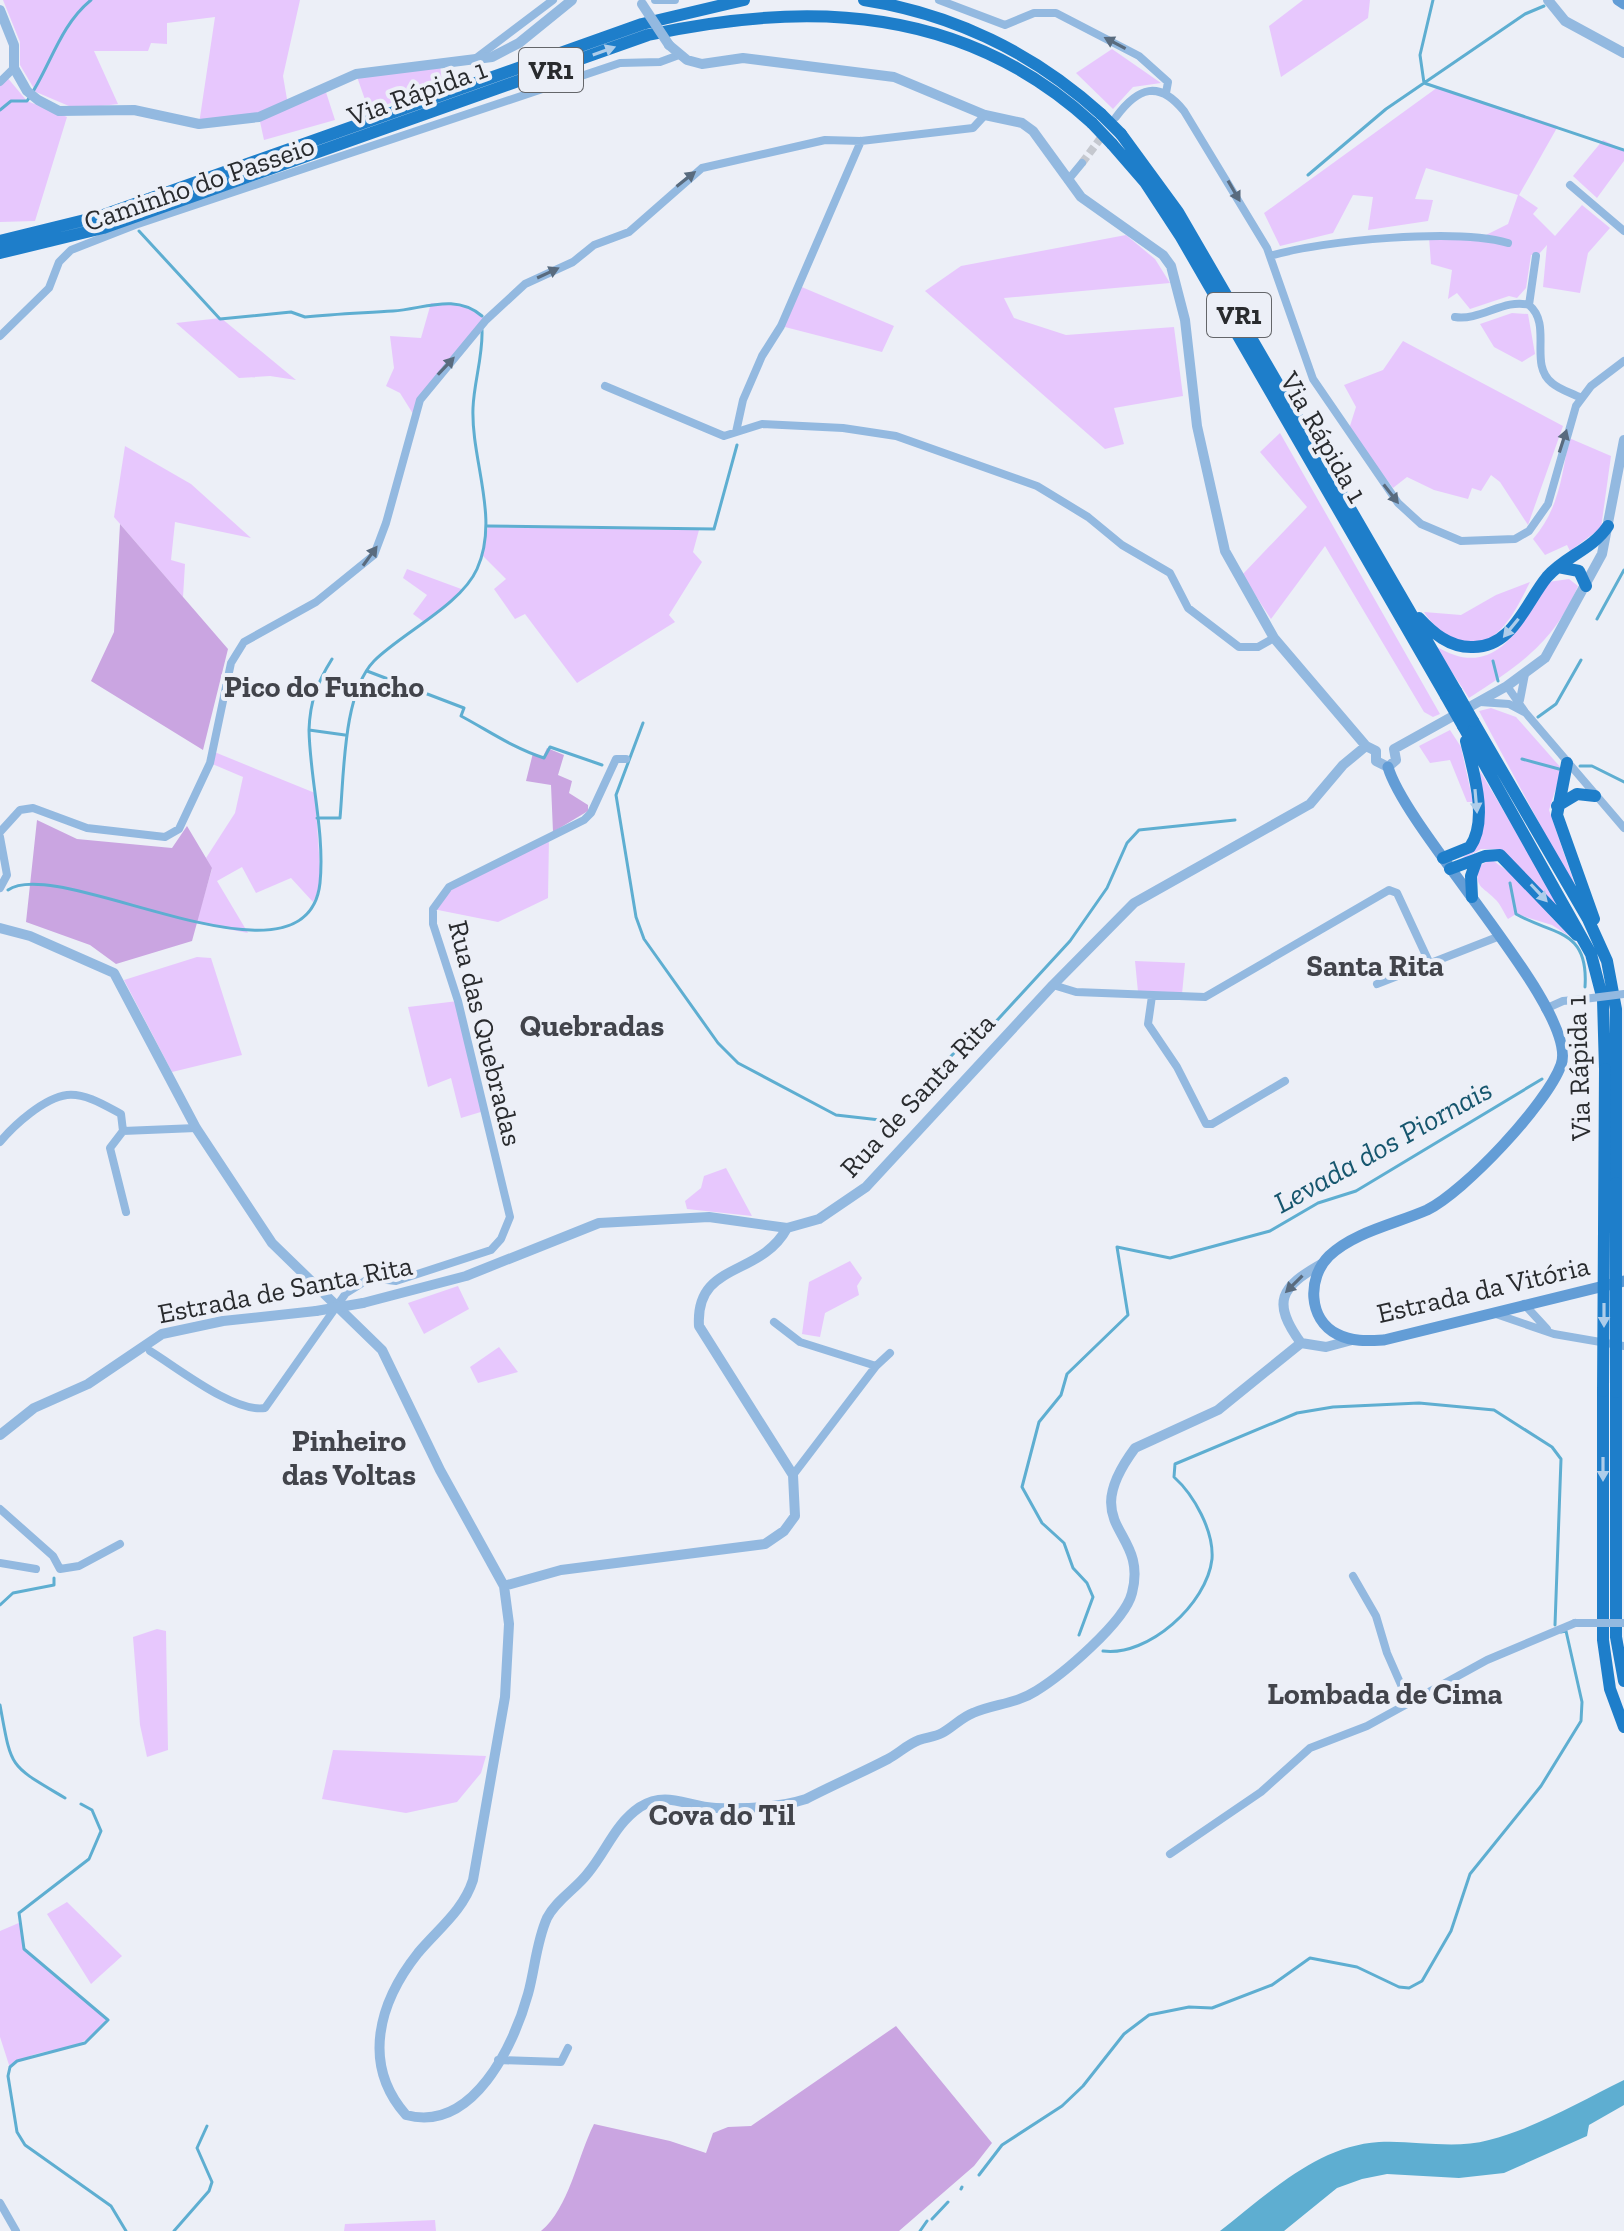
<svg xmlns="http://www.w3.org/2000/svg" width="1624" height="2231" font-family="'Zilla Slab',serif">
<rect width="100%" height="100%" fill="#eceff7"/>
<path fill="#e7c7fd" d="M3 0H300L283 76 288 105 324 86 335 120 264 140 259 117 199 124 215 17 167 23V44L151 43 148 51H94L118 104 76 109 36 92 20 65V42Z
M1303 0H1370L1368 18 1281 77 1269 26Z
M1112 49 1161 83 1133 87 1113 109 1076 73Z
M440 63 442 84 369 111 356 74Z
M6 76 27 101 67 117 35 221 0 222V82Z
M1438 87 1558 126 1519 195 1538 208 1533 214 1555 236 1582 205 1610 228 1588 253 1580 293 1543 287 1547 245 1539 254 1531 255 1526 288 1517 298 1509 296 1470 309 1457 293 1448 299 1452 270 1431 264 1429 237 1484 236 1508 224 1518 195 1426 168 1415 199 1433 200 1428 221 1368 230 1373 197 1353 195 1333 233 1280 246 1264 213Z
M1603 140 1624 150V161L1597 198 1573 176Z
M1126 235 1155 259 1170 283 1004 298 1014 318 1066 335 1174 327 1183 396 1114 408 1124 444 1105 449 925 291 961 266Z
M797 285 894 326 882 352 781 326Z
M431 303 466 305 486 320 436 376 415 417 400 393 386 386 394 368 390 336 421 338Z
M1512 313 1528 314 1535 354 1522 362 1494 347 1480 324Z
M221 318 296 380 270 376 239 378 176 323Z
M1403 341 1563 426 1528 525 1500 482 1491 475 1481 491 1472 488 1468 499 1434 490 1407 477 1393 488 1349 429 1356 407 1344 385 1383 370Z
M1280 433 1440 714 1433 717 1424 712 1325 546 1271 619 1242 575 1307 507 1260 452Z
M1569 438 1611 456 1601 528 1570 551 1567 545 1545 555 1533 539C1559 509 1562 476 1569 438Z
M125 446 191 484 251 538 175 522 171 560 185 564 183 597 114 517Z
M488 527 699 530 693 552 702 562 669 615 675 622 577 683 525 614 515 619 494 589 506 579 482 555Z
M407 569 464 590 424 622 413 614 427 595 403 578Z
M1569 579 1578 586C1554 643 1518 666 1469 698L1434 645C1495 684 1521 626 1548 582Z
M1530 582C1522 598 1512 619 1499 631 1473 656 1439 636 1424 612L1461 615 1496 595Z
M1491 708 1516 717 1562 769 1549 810 1579 897 1479 711Z
M1450 730 1461 747 1473 802H1467L1450 760 1430 763 1419 746Z
M212 751 315 793 321 885 313 902 291 878 256 893 242 867 217 881 248 933 196 923 212 869 206 858 235 813 243 777 210 763Z
M1480 771 1556 899 1555 906 1496 849H1481L1457 862 1475 848 1482 834Z
M549 837 548 898 498 922 433 909 440 895Z
M1491 859 1510 873 1569 936 1552 925 1516 914 1508 919C1504 913 1501 905 1496 900 1483 886 1475 889 1478 867Z
M197 957 211 958 242 1055 172 1072 124 980Z
M1135 961 1185 963 1182 994 1138 992Z
M458 1001 484 1111 461 1118 451 1078 428 1087 408 1007Z
M726 1168 752 1216 687 1209 685 1201 701 1188 704 1176Z
M850 1261 862 1278 857 1286 859 1295 825 1313 820 1337 802 1334 809 1282Z
M458 1286 469 1309 424 1334 408 1303Z
M499 1347 518 1372 478 1383 470 1367Z
M157 1629 166 1631 168 1750 147 1757 140 1725 133 1637Z
M333 1750 486 1756 481 1773 457 1802 406 1813 322 1799Z
M67 1902 122 1956 91 1984 47 1914Z
M21 1922 25 1949 108 2019C80 2061 42 2040 10 2068L0 2037V1931Z
M435 2220 436 2231H344L345 2224Z"/>
<path fill="#caa5e1" d="M120 524 228 649 203 750 91 681 114 632Z
M547 748 564 755 558 775 572 781 569 793 588 805V811L553 832 551 785 526 781 533 753 543 757Z
M37 820 77 839 172 848 187 826 212 868 192 941 116 964 90 945 26 922Z
M896 2026 992 2143 974 2166 899 2231H541C569 2208 577 2158 594 2124L670 2141 706 2153 713 2133 728 2127 751 2126Z"/>
<path fill="#5eaed1" d="M1624 2080V2105L1589 2125 1587 2136 1504 2173 1459 2178 1387 2174 1362 2179 1337 2188 1284 2231H1220C1267 2195 1316 2146 1379 2142 1415 2140 1453 2150 1489 2140 1536 2128 1581 2101 1624 2080Z"/>
<g fill="none" stroke-linecap="round" stroke-linejoin="round">
<path stroke="#5eaed1" stroke-width="3" d="M1433 0 1420 55 1424 83 1624 150
M0 110 11 101H27C50 68 59 26 91 0
M1308 175 1386 109 1525 14 1544 6
M139 231 220 319 291 312 305 317C335 314 364 313 393 311 424 309 455 293 482 316
M488 526 714 529 737 445
M1597 619 1624 570
M1493 661 1498 681
M367 671 464 708 461 716C489 731 513 748 544 758L550 747 602 765
M1538 717 1556 704 1581 660
M643 723 616 795 636 917 644 939 718 1043 738 1063 836 1115 880 1120
M309 730C310 701 317 683 332 659
M1522 759 1559 769
M1580 766H1592L1624 782
M317 818H340C344 775 343 693 374 661 402 633 461 605 477 569 500 518 471 461 473 408 474 382 483 356 482 330
M1510 883 1516 914C1552 935 1589 928 1585 987
M8 890C59 854 307 1002 320 883 325 833 310 780 309 730L345 735
M919 1089 957 1050 990 1028 1070 941 1107 888 1127 843 1139 830 1235 820
M0 1605 13 1593 54 1585V1578
M1079 1635 1093 1597 1087 1583 1073 1568 1064 1543 1042 1523 1022 1487 1039 1422 1061 1395 1067 1374 1128 1315 1117 1247 1170 1258 1270 1231 1318 1203 1356 1191 1542 1079
M1103 1651C1148 1657 1207 1604 1212 1559 1214 1531 1194 1495 1174 1477L1175 1464 1297 1413 1333 1407 1419 1403 1494 1410 1552 1447 1561 1459 1555 1625
M0 1705C12 1770 8 1764 65 1798
M81 1804 92 1810 101 1831 89 1859 19 1913 24 1949 108 2020 85 2043 17 2061 10 2067 8 2076 17 2132 25 2145 111 2206 126 2231
M979 2175 1002 2145 1062 2106 1083 2086 1124 2034 1149 2015 1189 2007 1212 2008 1272 1985 1310 1958 1357 1967 1399 1987 1409 1988 1422 1981 1451 1931 1470 1874 1541 1786 1581 1721 1582 1702 1566 1631 1561 1632
M961 2189 962 2187
M932 2219 948 2202
M174 2231 209 2191 212 2182 197 2148 207 2126
M920 2231 927 2221"/>
<path stroke="#c5c8cf" stroke-width="8" stroke-dasharray="8 4" stroke-linecap="butt" d="M1082 163 1106 131"/>
<path stroke="#93b9e0" stroke-width="8" d="M655 0H675
M939 0 1005 25 1034 13H1056L1139 56 1168 82 1166 93
M475 59 553 0
M0 82 14 68
M1116 117C1138 87 1159 80 1184 111L1267 248 1313 379 1398 503 1421 524 1461 541 1515 539 1529 531 1548 504 1576 406 1591 386 1624 361
M1068 180 1082 163
M1570 185 1624 231
M1270 256C1323 240 1457 228 1508 243
M1529 305 1536 256
M1455 317C1480 321 1505 298 1529 305 1553 325 1528 364 1552 383 1560 390 1572 393 1581 398
M0 336 49 288 59 262 71 250 135 225 620 63 660 62 679 55
M605 386 724 436 762 424 843 428 896 436 1037 486 1088 517 1122 545 1170 573 1188 608 1239 647H1258L1274 638
M736 432 743 400 762 356 781 326 861 141
M1507 686 1525 712 1624 828
M1520 700 1525 674
M1480 702 1509 704 1524 712
M0 832 20 810 33 808 87 828 165 837 179 829 210 763 231 663 244 642 316 602 374 555 386 523 420 400 486 320 525 284 573 262 594 245 629 232 702 168 825 140 861 141 973 128 985 115
M0 837 7 875 0 888
M1377 984 1500 936
M1053 985 1076 992 1205 997 1389 890 1397 893 1430 964
M1152 996 1148 1024 1177 1067 1206 1124H1212L1285 1081
M1545 1009 1563 1001 1584 999
M123 1131 110 1148 126 1212
M0 1142C14 1125 44 1098 67 1095 86 1093 106 1106 121 1114L123 1131 196 1128
M1524 1304 1547 1329
M1493 1313 1554 1334 1624 1346
M774 1322 800 1342 876 1366 793 1475
M150 1351C178 1368 234 1413 265 1408L346 1293 370 1278 396 1281 491 1250 501 1239 510 1217 458 1001 433 924V909L449 887 584 820 591 813 616 759H626
M876 1366 890 1353
M0 1509 53 1556 60 1569 79 1566 120 1544
M0 1563 36 1569
M1353 1576 1376 1616 1387 1653 1409 1703
M1170 1854 1261 1792 1310 1748 1367 1726 1487 1660 1575 1623
M498 2060 561 2062 568 2048
M0 2203 16 2231"/>
<path stroke="#93b9e0" stroke-width="10" d="M1548 0 1565 21 1624 53
M0 10 14 45V68L27 91 38 100 59 111 134 110 199 124 259 117 356 74 492 57 519 43 572 0
M669 45 687 60 702 64 743 58 894 77 985 115 1022 123 1033 131 1081 197 1163 255 1171 266 1185 320 1197 426 1225 551 1274 638 1366 746 1376 751
M1394 749 1507 686 1545 658 1602 554 1624 440
M1376 751V761L1388 767 1396 760 1394 749
M0 928 30 936 114 973 196 1128 272 1243 382 1350 440 1470 504 1586 509 1624 505 1697 473 1880C463 1911 438 1929 418 1953 379 2002 361 2064 406 2115 473 2133 514 2045 528 1994 535 1969 536 1943 547 1918 556 1900 576 1889 588 1873 607 1850 615 1824 640 1807 667 1790 687 1807 716 1808 745 1809 778 1808 806 1799 833 1785 861 1773 888 1759 899 1753 908 1744 919 1740 927 1737 935 1737 942 1733 953 1727 962 1717 973 1713 993 1704 1016 1704 1036 1691 1062 1675 1125 1622 1132 1593 1149 1528 1075 1529 1135 1448L1218 1410 1301 1343
M1323 1263C1280 1287 1271 1302 1301 1343L1326 1347 1352 1340
M363 1303 466 1276 599 1223 709 1217 787 1228 819 1219 866 1187 1053 985 1134 903 1310 804 1343 765 1366 746
M0 1435 34 1408 88 1384 162 1334 223 1321 316 1311
M504 1586 561 1570 765 1544 784 1531 795 1516 793 1475 699 1326C695 1261 760 1278 787 1228"/>
<path stroke="#639dd6" stroke-width="11" d="M1618 0 1624 4
M1388 767C1407 833 1581 1012 1561 1065 1547 1104 1464 1192 1427 1210 1395 1224 1354 1232 1329 1256 1307 1278 1308 1319 1337 1334 1352 1342 1367 1341 1384 1340L1624 1281"/>
<path stroke="#1e7eca" stroke-width="12" d="M864 0C953 14 1034 53 1101 114
M1121 134 1178 212 1456 691
M1112 144 1145 182 1181 237 1446 696
M0 241 101 216 642 24 744 0
M0 253 103 228 648 35C810 0 964 6 1092 123
M1558 567 1579 571 1586 586
M1419 618C1433 633 1449 647 1471 647 1512 649 1525 604 1547 577 1565 556 1592 550 1608 526
M1473 721 1588 919 1607 961 1616 1009V1183
M1463 726 1591 954 1603 1000 1605 1069
M1567 763 1557 815 1594 919
M1557 806 1577 794 1595 796
M1443 858 1470 847C1489 820 1473 770 1466 741
M1450 869 1485 856 1500 855 1577 935
M1472 897 1471 876 1477 859
M1603 1391V1640L1610 1689 1624 1727
M1616 1392V1637L1624 1681"/>
<path stroke="#93b9e0" stroke-width="8" d="M1584 999 1624 994
M1575 1623H1624"/>
<path stroke="#93b9e0" stroke-width="10" d="M642 4 669 45
M316 1311 363 1303"/>
<path stroke="#1e7eca" stroke-width="12" d="M1101 114 1121 134
M1092 123 1112 144
M1456 691 1473 721
M1446 696 1463 726
M1603 1391 1605 1069
M1616 1392V1183"/>
</g>
<defs><path id="oneway-solid" d="M-6-.8H1V-3.2L6.5 0L1 3.2V.8H-6Z" transform="scale(2)"/></defs>
<g fill="#596b7e">
<use href="#oneway-solid" transform="translate(1115 43) rotate(-152)"/>
<use href="#oneway-solid" transform="translate(686 179) rotate(-38)"/>
<use href="#oneway-solid" transform="translate(1234 191) rotate(60)"/>
<use href="#oneway-solid" transform="translate(548 273) rotate(-25)"/>
<use href="#oneway-solid" transform="translate(446 366) rotate(-47)"/>
<use href="#oneway-solid" transform="translate(1563 441) rotate(-72)"/>
<use href="#oneway-solid" transform="translate(1391 494) rotate(52)"/>
<use href="#oneway-solid" transform="translate(370 556) rotate(-54)"/>
<use href="#oneway-solid" transform="translate(1294 1284) rotate(135)"/>
</g>
<g fill="#aecdea">
<use href="#oneway-solid" transform="translate(604 51) rotate(-20)"/>
<use href="#oneway-solid" transform="translate(1511 628) rotate(129)"/>
<use href="#oneway-solid" transform="translate(1476 801) rotate(85)"/>
<use href="#oneway-solid" transform="translate(1539 893) rotate(47)"/>
<use href="#oneway-solid" transform="translate(1604 1315) rotate(90)"/>
<use href="#oneway-solid" transform="translate(1603 1469) rotate(90)"/>
</g>
<g text-anchor="middle" stroke-width="8" stroke-linejoin="round" paint-order="stroke">
<g fill="#eceff7" stroke="#64666a" stroke-width="2">
<rect x="519" y="48" width="64" height="44" rx="6"/>
<rect x="1207" y="293" width="64" height="44" rx="6"/>
</g>
<g font-size="26" font-weight="bold" fill="#292b2e">
<text x="551" y="79">VR1</text>
<text x="1239" y="324">VR1</text>
</g>
<g font-size="28" fill="#292b2e" stroke="#eceff7">
<text transform="translate(417 92) rotate(-20)" y="10">Via Rápida 1</text>
<text transform="translate(199 183) rotate(-19)" y="10">Caminho do Passeio</text>
<text transform="translate(1324 437) rotate(60)" y="10">Via Rápida 1</text>
<text transform="translate(486 1033) rotate(76)" y="10">Rua das Quebradas</text>
<text transform="translate(1578 1068) rotate(-92)" y="10">Via Rápida 1</text>
<text transform="translate(917 1095) rotate(-47)" y="10">Rua de Santa Rita</text>
<text transform="translate(285 1289) rotate(-11)" y="10">Estrada de Santa Rita</text>
<text transform="translate(1483 1289) rotate(-13)" y="10">Estrada da Vitória</text>
</g>
<g font-size="30" font-weight="bold" fill="#42444b" stroke="#eceff7">
<text x="324" y="697">Pico do Funcho</text>
<text x="1375" y="976">Santa Rita</text>
<text x="592" y="1036">Quebradas</text>
<text x="349" y="1451">Pinheiro<tspan x="349" dy="34">das Voltas</tspan></text>
<text x="1385" y="1704">Lombada de Cima</text>
<text x="722" y="1825">Cova do Til</text>
</g>
<g font-size="30" font-style="italic" fill="#16566e" stroke="#eceff7">
<text transform="translate(1383 1146) rotate(-29)" y="10">Levada dos Piornais</text>
</g>
</g>
</svg>
